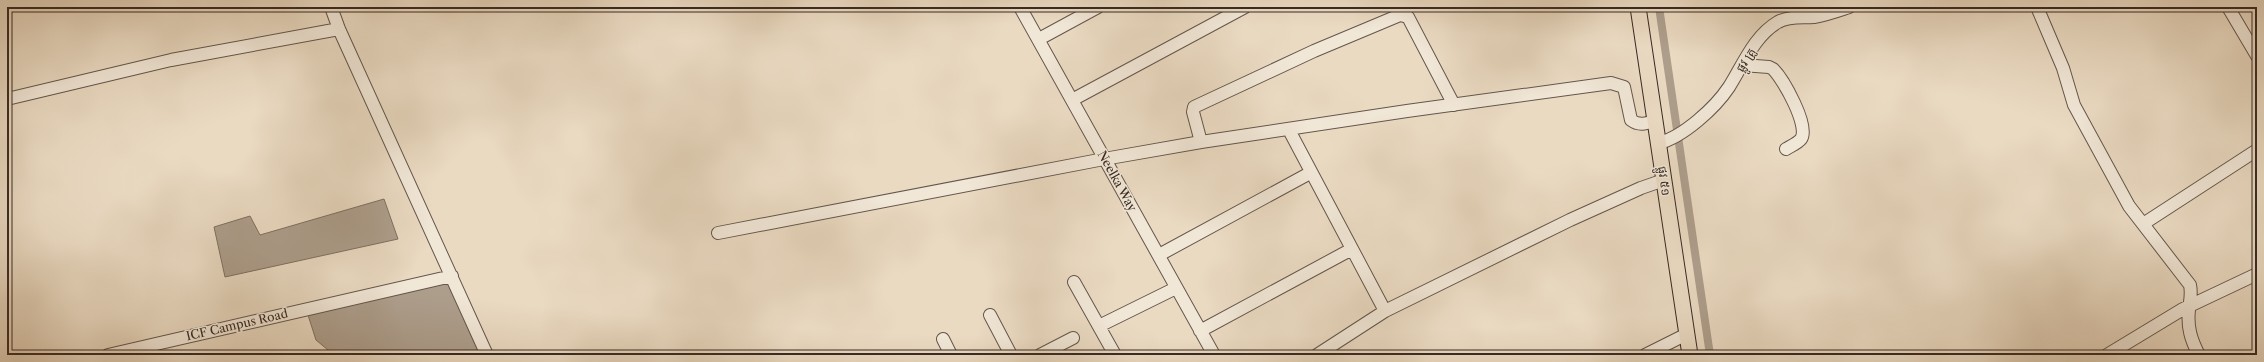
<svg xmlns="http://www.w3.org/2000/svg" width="2264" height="362" font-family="'Libre Caslon Text','Noto Sans Khmer',serif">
<rect width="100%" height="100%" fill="#eadac2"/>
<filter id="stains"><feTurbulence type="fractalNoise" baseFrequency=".005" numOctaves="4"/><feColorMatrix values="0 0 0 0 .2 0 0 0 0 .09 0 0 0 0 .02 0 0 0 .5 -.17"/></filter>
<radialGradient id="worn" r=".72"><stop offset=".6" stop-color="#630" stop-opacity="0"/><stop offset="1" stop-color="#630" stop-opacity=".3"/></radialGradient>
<path fill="#ad9e8c" stroke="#7e7062" d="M384 199 398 239 225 277 214 227 250 216 260 235Z
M450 279 481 355H328V350L316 340 307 312Z"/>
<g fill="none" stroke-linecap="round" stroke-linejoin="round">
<path stroke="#ad9e8c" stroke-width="8" d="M1659 7 1710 355"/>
<defs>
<path id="minor" d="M331 7 339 29 487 355
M1020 7 1214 355
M2037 7 2063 68 2074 105 2129 206 2190 285C2192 294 2190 301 2189 310 2187 327 2191 340 2199 355
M2228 7 2257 56
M1039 39 1098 7
M1742 65 1769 67 1773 69C1783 79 1810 126 1801 139 1798 143 1791 146 1786 149
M7 99 171 60 339 29
M1072 100 1245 7
M1289 130 1385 311
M1201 142 1193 112 1194 107 1314 51 1400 15 1408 17 1454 105
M1659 143C1683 137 1715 108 1729 87 1743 65 1754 36 1778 22 1789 16 1802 18 1814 17 1826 15 1837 11 1849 7
M2143 224 2257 150
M718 233 1104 159 1201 142 1407 111 1611 83 1624 87 1631 120C1639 126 1646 124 1656 120
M1159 255 1310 173
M1074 282 1115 355
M990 315 1011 355
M1099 326 1176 288
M1200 331 1352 249
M943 339 951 355
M108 355 452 276
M1040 355 1073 338
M1317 355 1385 311 1570 220 1641 188 1664 180
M1645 355 1687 334
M2107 355 2183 309 2257 274"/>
<path id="major" d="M1638 7 1690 355"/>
</defs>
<use href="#minor" stroke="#64564c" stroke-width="14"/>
<use href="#major" stroke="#382a24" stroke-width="17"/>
<use href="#minor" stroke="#f1e7d7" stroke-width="12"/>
<use href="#major" stroke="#eadac2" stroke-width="15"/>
</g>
<g text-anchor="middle" stroke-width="3" stroke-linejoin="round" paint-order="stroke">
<g font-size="12" fill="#382a24" stroke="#f1e7d7">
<text transform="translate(1746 60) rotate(-58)" y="4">ផ្លូវ គ្រូ</text>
<text transform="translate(1117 181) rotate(61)" y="4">Neelka Way</text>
<text transform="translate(1664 181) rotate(82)" y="4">ផ្លូវ ៥១</text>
<text transform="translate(237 325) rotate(-13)" y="4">ICF Campus Road</text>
</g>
</g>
<rect width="2264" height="362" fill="none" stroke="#eadac2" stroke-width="24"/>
<rect x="8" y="8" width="2248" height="346" fill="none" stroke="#382a24" stroke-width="2"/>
<rect x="12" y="12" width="2240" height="338" fill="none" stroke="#382a24"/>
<rect width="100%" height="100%" filter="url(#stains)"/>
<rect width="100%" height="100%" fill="url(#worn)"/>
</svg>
